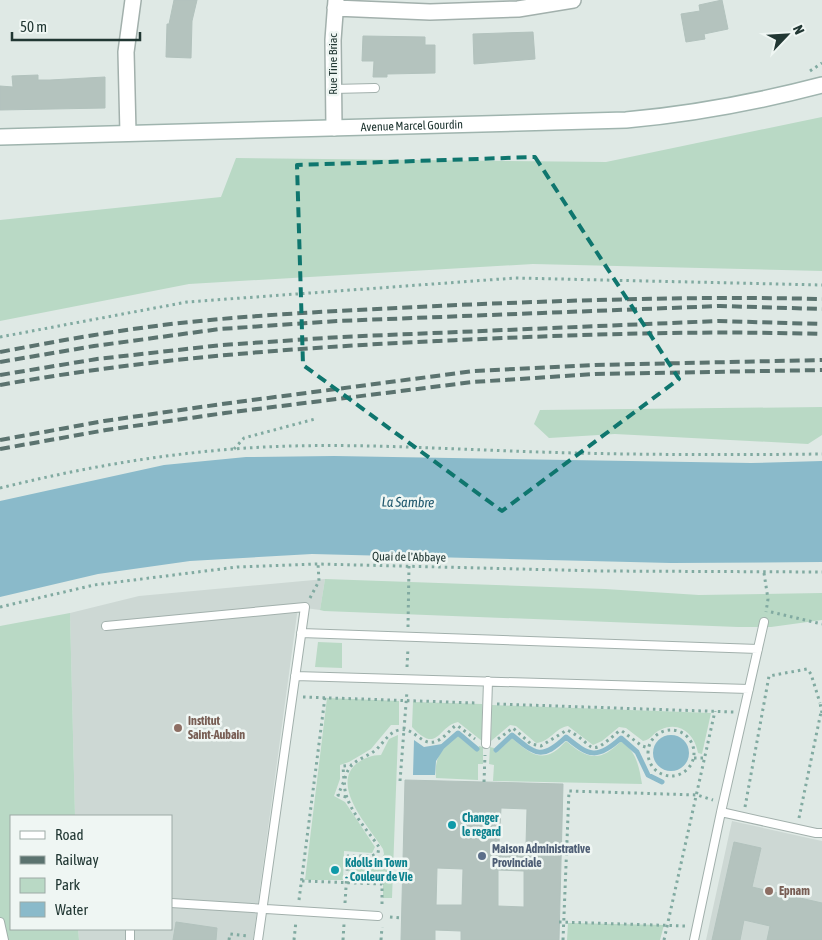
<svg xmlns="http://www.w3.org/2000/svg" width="822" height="940" font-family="'Asap Condensed',sans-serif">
<rect width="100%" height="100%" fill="#dfe9e5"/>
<path fill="#cdd8d4" d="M325 579 320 610 298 607 253 940H79L78 929H171V816H75L70 613 139 596Z
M732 821 822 841V940H706Z"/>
<path fill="#b9d9c5" d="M822 117V271L533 264 189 284 0 321V220L221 197 236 158 606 162Z
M822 407V435L808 444 615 434 549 438 534 424 540 410Z
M325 579 605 589 699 595 822 593V620L771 627H738L324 611 320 610Z
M70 613 75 816H11V929H78L79 940H0V626Z
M318 642 342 643V668L315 667Z
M327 698 399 701V725H391L371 749 349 762 340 765V779L334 796 345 802 375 847 372 853 344 851 343 880H305Z
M413 702 482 704V741L458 722C438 726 438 755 412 727Z
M492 705 711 713 702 754 698 753C695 734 679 720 660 730 653 733 651 740 643 741L626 728 619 727 602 741 593 745 568 726C555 728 550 742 536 743L516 726 510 725 491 741Z
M398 735 392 898H383V880H348L349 867 353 859H381L384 854 383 849C371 829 330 787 356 764 364 758 372 755 381 755L389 739Z
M457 735 476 751H478L479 746 483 747V764H478V780L436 778C434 756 442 749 457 735Z
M512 738C532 756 545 765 566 741 587 759 600 763 621 741 637 752 639 767 642 784L493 781 494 765 489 764 490 747 494 748V752H497Z
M568 923 664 925 660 940H567Z"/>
<path fill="#8abaca" d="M334 456 751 463 822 461V562L671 563 312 554 190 561 98 574 0 597V501L164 465 246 457Z
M653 753a18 18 0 1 1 36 0a18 18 0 1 1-36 0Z
M414 740 424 747 442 744 445 747 436 761 435 775H413Z"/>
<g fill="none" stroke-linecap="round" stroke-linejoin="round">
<path stroke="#8abaca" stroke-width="5" d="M443 746 458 733 477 749
M496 750 512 735C536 755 542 760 566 737 589 756 597 760 621 738L637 752 648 775 662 782"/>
</g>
<path fill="#b4c3be" stroke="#b2c2bd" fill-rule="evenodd" d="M174 0H197L192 21 191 58 166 57 167 24H169Z
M722 0 728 29 704 34 705 39 686 42 681 14 700 11 699 5Z
M533 32 535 59 474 64 473 34Z
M363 36 425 37V45H435V73L387 74V77H373L374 61H362Z
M38 75V80H50L105 77V108L0 110V86L13 87 12 76Z
M405 780 563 784 559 940H461V931L435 930V940H401ZM501 808 527 809 526 845 499 844ZM437 868 463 869 462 905H436ZM498 870 524 871V907L498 906Z
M734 842 761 848 752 887 822 903V940H767L770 926 744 920 740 940H712Z
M176 922 217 928 216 940H173Z"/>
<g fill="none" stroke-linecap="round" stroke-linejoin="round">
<defs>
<path id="lane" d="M333 89 375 88
M106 626 305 607 258 940
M301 633 758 649
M295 676 749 689
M486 744 488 681
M721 812 764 622
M171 903 378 916
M0 922 4 940
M130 940V929
M694 940 721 812 816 833H822"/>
<path id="street" d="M335 8 430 12 518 9 573 0
M334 128 333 40 336 0
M128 133 126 52 133 0"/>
<g id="secondary">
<path id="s1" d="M0 137 626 120C693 114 757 102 822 85"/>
</g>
</defs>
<use href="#lane" stroke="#a2b0ac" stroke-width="10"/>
<use href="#street" stroke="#a2b0ac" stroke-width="18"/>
<use href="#secondary" stroke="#9fb4ae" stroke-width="18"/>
<path stroke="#81aaa1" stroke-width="3" stroke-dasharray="2.5 4" stroke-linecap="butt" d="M810 71 822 63
M0 337 187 302 515 278 822 285
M234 449 244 438 315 419
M0 488C77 469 155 455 233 449 335 441 438 449 540 452 634 455 728 455 822 454
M764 573 768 599 766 612
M310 598 319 581 318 564
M0 607 94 585 237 567 318 564 601 571 822 572
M771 612 822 624
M408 627 409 565
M407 667 408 648
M303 697 476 703
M497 704 734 712
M822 713 820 703H822
M648 753a23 23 0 1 1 46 0a23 23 0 1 1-46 0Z
M498 739 513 728 531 744 541 746 567 730C597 744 585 761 619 731H622L642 746 649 748
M694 758H705
M400 781 407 691
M484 782 485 755
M346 797 338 795 344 781 343 766 352 765
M745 807 769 676 807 669 811 674 820 703
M799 818 821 712
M302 881 382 884V905
M299 900 325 697
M345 903 348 856H372L378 853 379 847C365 826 330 792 351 766 356 760 367 756 373 752 383 745 387 733 399 730 414 726 422 748 437 741 444 738 450 730 455 726H458L475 739
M390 917 401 918
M559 922 686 926
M229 940 230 934 248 936
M294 940 296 921
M343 940 344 924
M381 940 382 927
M563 940 569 791 697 795 713 800
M664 940 715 711"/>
<use href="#lane" stroke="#fff" stroke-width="8"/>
<use href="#street" stroke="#fff" stroke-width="15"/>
<use href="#secondary" stroke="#fff" stroke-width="15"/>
<path stroke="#5b736f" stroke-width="4" stroke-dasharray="10 5" stroke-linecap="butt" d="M0 352C73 338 147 325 221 319 300 312 379 309 457 305 579 300 700 296 822 299
M0 362 94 346 220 329 337 321 720 306 822 309
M0 375 97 359 222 345 340 337 718 321 822 324
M0 385C144 359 290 348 437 341 565 335 693 330 822 334
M0 440 104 421 222 404 474 371 595 365 822 360
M0 449 106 430 225 413 473 382 595 374 822 370"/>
</g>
<path fill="none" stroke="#0f766e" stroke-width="4" stroke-dasharray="10 6" stroke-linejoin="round" d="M535 157 679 379 502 511 303 365 297 165Z"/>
<g fill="#8d6e63" stroke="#eff6f3" stroke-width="2">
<circle cx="178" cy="728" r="5"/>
<circle cx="769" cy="891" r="5"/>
</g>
<g fill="#0f9aa8" stroke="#eff6f3" stroke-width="2">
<circle cx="452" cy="825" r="5"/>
<circle cx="335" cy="870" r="5"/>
</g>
<circle fill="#5c6f8a" stroke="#eff6f3" stroke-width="2" cx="482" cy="856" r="5"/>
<g text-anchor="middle" stroke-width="5" stroke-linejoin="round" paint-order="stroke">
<g font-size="12" fill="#213733" stroke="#eff6f3">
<text transform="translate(333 64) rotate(-90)" y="4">Rue Tine Briac</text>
<text dy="4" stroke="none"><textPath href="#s1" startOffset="412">Avenue Marcel Gourdin</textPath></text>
<text transform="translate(409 557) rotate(1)" y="4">Quai de l'Abbaye</text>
</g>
<g font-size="12" font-weight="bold" fill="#785e54" stroke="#eff6f3" text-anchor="start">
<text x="188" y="725">Institut<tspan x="188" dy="14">Saint-Aubain</tspan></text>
<text x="779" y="895">Epnam</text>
</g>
<g font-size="12" font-weight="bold" fill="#0d838f" stroke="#eff6f3" text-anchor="start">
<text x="462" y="822">Changer<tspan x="462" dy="14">le regard</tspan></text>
<text x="345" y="867">Kdolls in Town<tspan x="345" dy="14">- Couleur de Vie</tspan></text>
</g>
<g font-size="12" font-weight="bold" fill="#4e5e75" stroke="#eff6f3" text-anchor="start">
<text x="492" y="853">Maison Administrative<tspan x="492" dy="14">Provinciale</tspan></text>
</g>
<g font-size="14" font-style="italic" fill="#21596e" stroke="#eff6f3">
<text transform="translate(408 502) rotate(1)" y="5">La Sambre</text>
</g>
</g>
<rect x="10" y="815" width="162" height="115" fill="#eff6f3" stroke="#9daaa6"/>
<rect x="20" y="831" width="25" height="8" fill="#ffffff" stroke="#9daaa6"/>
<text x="55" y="840" font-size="15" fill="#213733">Road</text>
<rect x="20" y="856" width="25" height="8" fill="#5b736f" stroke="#9daaa6"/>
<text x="55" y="865" font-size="15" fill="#213733">Railway</text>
<rect x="20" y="878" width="25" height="15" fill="#b9d9c5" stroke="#9daaa6"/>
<text x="55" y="890" font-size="15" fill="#213733">Park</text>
<rect x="20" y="902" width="25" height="15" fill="#8abaca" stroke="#9daaa6"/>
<text x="55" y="915" font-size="15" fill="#213733">Water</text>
<g transform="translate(787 35) rotate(65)" stroke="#eff6f3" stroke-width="4" paint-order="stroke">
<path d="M0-4L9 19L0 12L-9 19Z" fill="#213733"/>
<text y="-8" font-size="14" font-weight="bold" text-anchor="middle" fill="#213733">N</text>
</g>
<path d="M12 32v8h128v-8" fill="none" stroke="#213733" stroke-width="2.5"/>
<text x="20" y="32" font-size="15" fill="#213733" stroke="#eff6f3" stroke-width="4" paint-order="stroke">50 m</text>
</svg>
